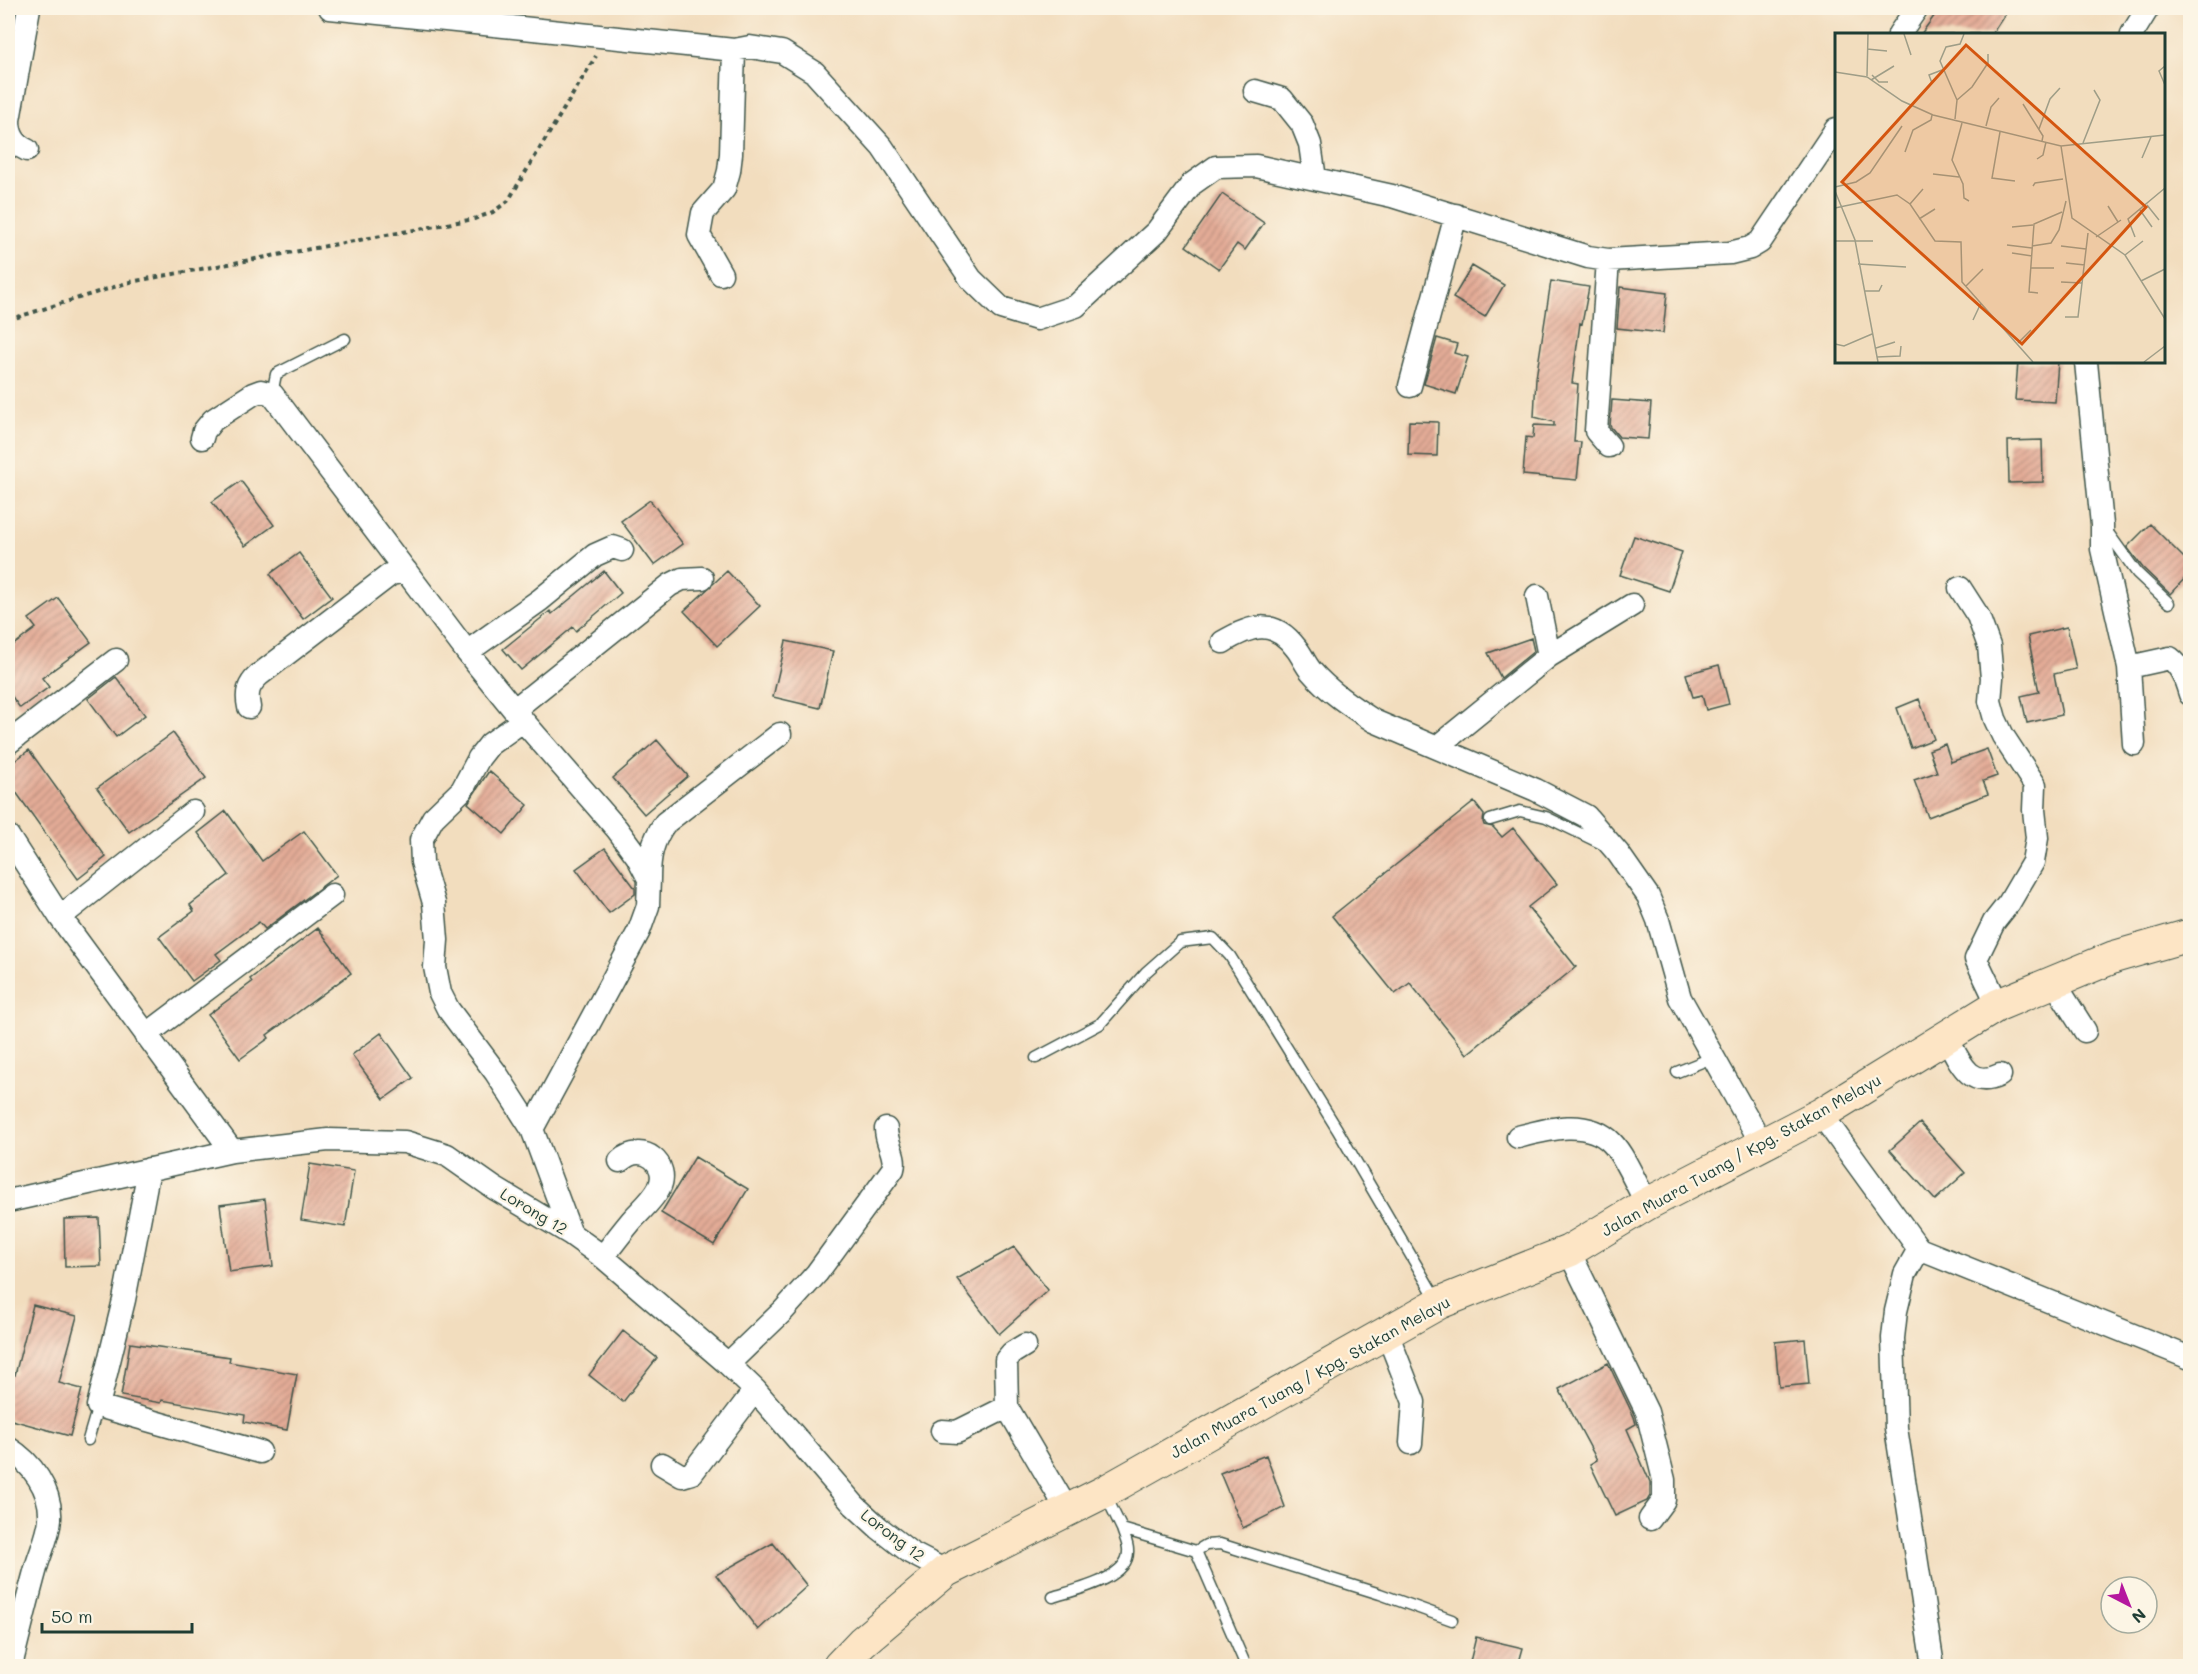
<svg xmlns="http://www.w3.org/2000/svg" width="2198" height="1674" font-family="Mali,sans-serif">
<defs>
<pattern id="building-hatch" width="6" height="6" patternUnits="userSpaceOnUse" patternTransform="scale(1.5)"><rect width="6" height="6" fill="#e4ac97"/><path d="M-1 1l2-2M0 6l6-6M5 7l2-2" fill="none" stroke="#b88d7c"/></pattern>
</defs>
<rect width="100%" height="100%" fill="#fcf5e5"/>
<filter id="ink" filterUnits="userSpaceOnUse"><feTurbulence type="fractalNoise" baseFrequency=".0167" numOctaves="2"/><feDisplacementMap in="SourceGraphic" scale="12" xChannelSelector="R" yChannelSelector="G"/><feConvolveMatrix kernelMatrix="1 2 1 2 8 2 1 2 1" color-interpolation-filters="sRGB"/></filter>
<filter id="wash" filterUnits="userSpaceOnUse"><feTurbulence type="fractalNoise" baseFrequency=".008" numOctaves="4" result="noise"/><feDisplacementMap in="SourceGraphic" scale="24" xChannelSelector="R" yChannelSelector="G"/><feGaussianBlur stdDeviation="1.35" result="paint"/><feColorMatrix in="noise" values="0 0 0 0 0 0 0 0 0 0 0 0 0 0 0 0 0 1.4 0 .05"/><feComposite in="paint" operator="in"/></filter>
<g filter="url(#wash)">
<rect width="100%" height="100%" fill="#f2ddbe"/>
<g id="blocks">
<path fill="url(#building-hatch)" d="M1940 8H2009L1992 34H1921Z
M1222 194 1264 223 1245 250 1237 244 1219 269 1186 246Z
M1472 266 1504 285 1485 317 1453 298Z
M1551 281 1589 287 1582 324 1580 323 1572 383 1578 384 1574 442H1581L1577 480 1523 475 1526 437 1533 438 1534 425 1554 426V422L1534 417 1536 378Z
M1620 287 1667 293 1663 333 1617 328Z
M1437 338 1457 344 1454 353 1468 357 1456 394 1424 384Z
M2018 362H2058L2055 402 2015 400Z
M1612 400 1651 403 1648 439 1619 437 1610 426Z
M1409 421 1438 422 1437 456 1408 455Z
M2042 440 2043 482 2009 483 2008 441Z
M241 481 274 525 245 546 212 502Z
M650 500 683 544 654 565 621 521Z
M2150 524 2190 564V573L2170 594 2143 568 2127 547Z
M1634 536 1682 552 1669 591 1620 575Z
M299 553 332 597 303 619 270 574Z
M604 571 621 593 576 631 573 627 521 670 503 649 550 611 552 614Z
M727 571 760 606 717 646 684 611Z
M58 598 91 642 42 678 49 687 20 708 8 691V649L36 628 29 619Z
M2067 627 2076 669 2054 674 2062 715 2027 723 2021 696 2039 692 2028 636Z
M1531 638 1534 651 1501 678 1488 653Z
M786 641 833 651 820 708 773 697Z
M1719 665 1729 704 1706 710 1702 695 1693 697 1686 674Z
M116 677 145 715 116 737 88 699Z
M1919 699 1934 739 1911 748 1897 708Z
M173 733 206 778 129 832 97 788Z
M657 740 688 776 644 814 613 778Z
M1945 744 1951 762 1987 749 1997 776 1983 781 1988 794 1928 817 1914 780 1937 772 1929 750Z
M29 750 106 857 78 879 8 781V766Z
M489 771 528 805 504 834 468 803Z
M1474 802 1484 815 1483 822 1484 825 1493 827 1502 837 1513 828 1557 884 1528 907 1576 967 1467 1054 1410 983 1395 994 1332 916Z
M226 811 262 861 304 831 337 875 265 929 259 922 216 954 221 960 192 981 159 937 194 911 190 905 229 875 198 833Z
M605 848 635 888V894L609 913 576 869Z
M318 928 351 973 267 1035 269 1038 240 1059 208 1015 252 982 250 979Z
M381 1033 413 1078 384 1099 352 1055Z
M1920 1123 1965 1173 1935 1200 1890 1150Z
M695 1157 748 1189 714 1245 661 1213Z
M310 1164 354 1171 345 1227 301 1220Z
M265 1199 273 1266 229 1272 220 1205Z
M99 1218 101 1266 65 1267 64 1219Z
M1014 1247 1048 1290 999 1334 957 1279Z
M33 1305 77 1316 59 1383 82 1389 70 1436 8 1419V1373L15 1375Z
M623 1331 657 1358 623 1402 589 1375Z
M1805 1339 1809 1384 1779 1387 1775 1342Z
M130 1343 230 1357 229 1362 297 1374 287 1430 244 1422 245 1415 162 1400 161 1403 121 1396Z
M1608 1363 1634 1417 1636 1424 1627 1429 1650 1482V1496L1647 1501 1615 1516 1590 1464 1597 1460 1559 1389Z
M1266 1455 1285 1507 1243 1528 1220 1473Z
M773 1543 807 1586 758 1630 716 1575Z
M1476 1637 1523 1648 1518 1666H1469Z"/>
</g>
</g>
<g filter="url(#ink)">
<use href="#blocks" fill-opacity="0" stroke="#3f5549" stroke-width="1.5"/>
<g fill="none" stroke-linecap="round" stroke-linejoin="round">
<defs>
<path id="lane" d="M272 394 276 374 345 339
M2106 530 2137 573 2169 603
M1490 820 1520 811 1546 817 1600 843
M1036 1058 1100 1024 1146 972 1180 942 1213 938 1230 956 1337 1129 1438 1302
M1677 1072 1714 1057
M88 1440 98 1406
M1105 1494 1122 1529 1196 1551 1206 1545 1220 1544 1380 1594 1452 1620
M1196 1551 1246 1666
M1053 1597C1074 1590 1128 1579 1128 1552 1129 1545 1124 1536 1122 1529
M8 1604 22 1617"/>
<path id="street" d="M330 8 734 50 750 47 782 52 814 72 882 147 971 279 1001 308 1037 319 1076 306 1157 231 1192 184 1216 167 1256 166 1392 196 1588 257 1608 260 1730 253 1750 248 1760 242 1836 129
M1899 34 1917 8
M2132 34 2148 8
M1255 91 1282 99 1302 124 1310 144 1315 179
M27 150C14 144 9 134 9 120L29 8
M1608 260 1596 431 1609 446
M721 274 699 235 703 213 724 189 729 171 731 154 734 50
M2086 362 2102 525V549L2129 667 2134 744
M1410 386 1456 215
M202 438 204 431 213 420 253 394 261 391 272 394 467 652 524 722 617 829 637 856 649 879 648 906 639 931 532 1129
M1960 588 1978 616 1989 646 1992 678 1990 701 1995 719 2003 736 2035 785 2034 810 2037 838 2033 862 2009 903 1994 922 1976 959 1998 1005
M1537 596 1549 656
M1223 642C1251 625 1274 618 1296 648 1302 655 1305 664 1311 671 1328 691 1352 707 1374 721L1536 790 1586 816 1618 853 1648 896 1658 920 1680 998 1762 1144
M467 652 540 600 595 555 613 547 622 550
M2129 667 2170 658C2182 667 2186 681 2190 694
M249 707C246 693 248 685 259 675L391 574 406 571
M515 709 670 585 682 579 702 578
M524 722 514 727 490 744 479 758 462 790 433 818 421 840 422 862 434 903 437 940 435 967 440 993 448 1009 496 1073 532 1129 571 1234
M8 743 116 660
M1437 747 1549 656 1632 605
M8 836 60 917 232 1151
M649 879C649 857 652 841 665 823L780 734
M60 917 193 812
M2054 982 2085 1031
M146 1035 332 895
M1947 1038C1959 1060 1969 1090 2000 1075
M1821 1114 1919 1249 2190 1358
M1518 1137C1548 1129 1588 1118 1612 1143 1624 1155 1638 1188 1647 1204
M149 1169 124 1300 98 1406 260 1452
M8 1201 232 1151 328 1140 405 1142 447 1155 494 1188 571 1234 603 1257 728 1364 755 1390 854 1505 879 1528 911 1553 946 1571
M1919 1249 1905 1274 1896 1311 1893 1338 1896 1428 1933 1666
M1569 1251 1647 1412 1664 1480V1500L1650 1519
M603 1257C612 1245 622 1232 632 1220 641 1210 653 1200 659 1188 671 1165 643 1140 620 1161
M1387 1333 1414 1402 1411 1443
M1025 1345 1012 1353 1006 1360 1007 1407 1068 1511
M728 1364 783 1311 817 1273 893 1169C897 1155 886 1144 886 1129
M942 1431 957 1432 1007 1407
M8 1448C31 1462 52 1490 50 1519 49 1535 40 1553 36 1568 27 1601 19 1633 11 1666
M662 1464 682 1476 692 1473 755 1390"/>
<path id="secondary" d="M839 1666 862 1642 946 1571 1104 1492 1439 1303 1569 1251 1647 1204 1821 1114 1998 1005 2114 957 2190 935"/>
</defs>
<use href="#lane" stroke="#3f5549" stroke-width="13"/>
<use href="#street" stroke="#3f5549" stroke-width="25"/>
<use href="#secondary" stroke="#3f5549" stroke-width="34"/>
<path stroke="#3f5549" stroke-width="4" stroke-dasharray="4.5 4.5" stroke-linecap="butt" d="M8 320 130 282 474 219 493 212 508 201 596 56"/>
<use href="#lane" stroke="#fff" stroke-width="10"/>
<use href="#street" stroke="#fff" stroke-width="22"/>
<use href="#secondary" stroke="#fde5c5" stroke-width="32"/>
</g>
</g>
<g text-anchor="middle" stroke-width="4.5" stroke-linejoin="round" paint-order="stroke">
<g font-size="16" fill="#1f3d34" stroke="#fcf5e5">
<text transform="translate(1741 1155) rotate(-29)" y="6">Jalan Muara Tuang / Kpg. Stakan Melayu</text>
<text transform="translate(534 1211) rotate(31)" y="6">Lorong 12</text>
<text transform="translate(1310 1377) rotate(-29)" y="6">Jalan Muara Tuang / Kpg. Stakan Melayu</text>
<text transform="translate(893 1535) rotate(37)" y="6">Lorong 12</text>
</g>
</g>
<g transform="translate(1835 33)">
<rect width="330" height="330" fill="#f2ddbe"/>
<path fill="none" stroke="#9e9d87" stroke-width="1.5" d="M69 1 76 22M32 16 52 18M330 33 324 38 330 52M0 39 32 44 67 68 98 82 226 113 330 102M37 42 44 49H53M32 43 33 1M36 47 59 33M97 50 94 42 107 37M122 67 137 54 153 30V21M188 71 208 103 207 108M120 86 122 67 105 28 111 14 125 11 129 1M127 90 117 127 128 151 129 165 134 168M151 93 156 74 164 65M204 96 215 66 225 55M165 99 157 145 180 148M248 110 265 67 259 57M226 113 237 185 290 222 330 286M70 119 78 97 96 87 97 82M307 125 316 104M202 126 208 122 211 109M98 141 124 144M198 153 200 150 228 146M0 154 21 149 35 140 67 93M0 158 20 207 43 329M75 171 88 156M312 172 324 187M273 173 283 189M0 175 62 162 75 171 100 208 126 209 127 249 198 329M305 177 317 194M84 186 100 176M177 194 198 192M261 204 286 187M300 204 293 186 330 155M0 208H38M172 212 197 215M197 213 216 210 224 197 231 168M226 213 251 216M177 220 197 223M290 222 308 208M231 230 250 232M23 231 71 234M196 235H219M306 248 330 236M226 249 247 250M131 253 148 236M29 258H44L47 252M203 260 194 259 199 191 227 179M230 284H243L253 200M138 287 146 270M183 310 196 297M0 311 9 313 37 301M41 315 60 309M42 324 65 323 66 313M309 329 330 313"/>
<path fill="#d45610" fill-opacity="0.15" stroke="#d45610" stroke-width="3" d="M131 12 311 174 187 311 7 149Z"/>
<rect width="330" height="330" fill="none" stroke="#1f3d34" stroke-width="3"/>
</g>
<rect width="2198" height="1674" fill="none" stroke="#fcf5e5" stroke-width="30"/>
<g transform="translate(2129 1605) rotate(138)"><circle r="28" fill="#fcf5e5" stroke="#a4ab9e" stroke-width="1.5"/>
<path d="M0-4.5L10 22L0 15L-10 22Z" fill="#b5179e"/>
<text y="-9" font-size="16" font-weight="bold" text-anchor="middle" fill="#1f3d34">N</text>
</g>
<path d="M42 1623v9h150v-9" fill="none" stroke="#1f3d34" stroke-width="3"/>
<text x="51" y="1623" font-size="18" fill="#1f3d34" stroke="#fcf5e5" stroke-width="4.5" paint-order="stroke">50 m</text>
</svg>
